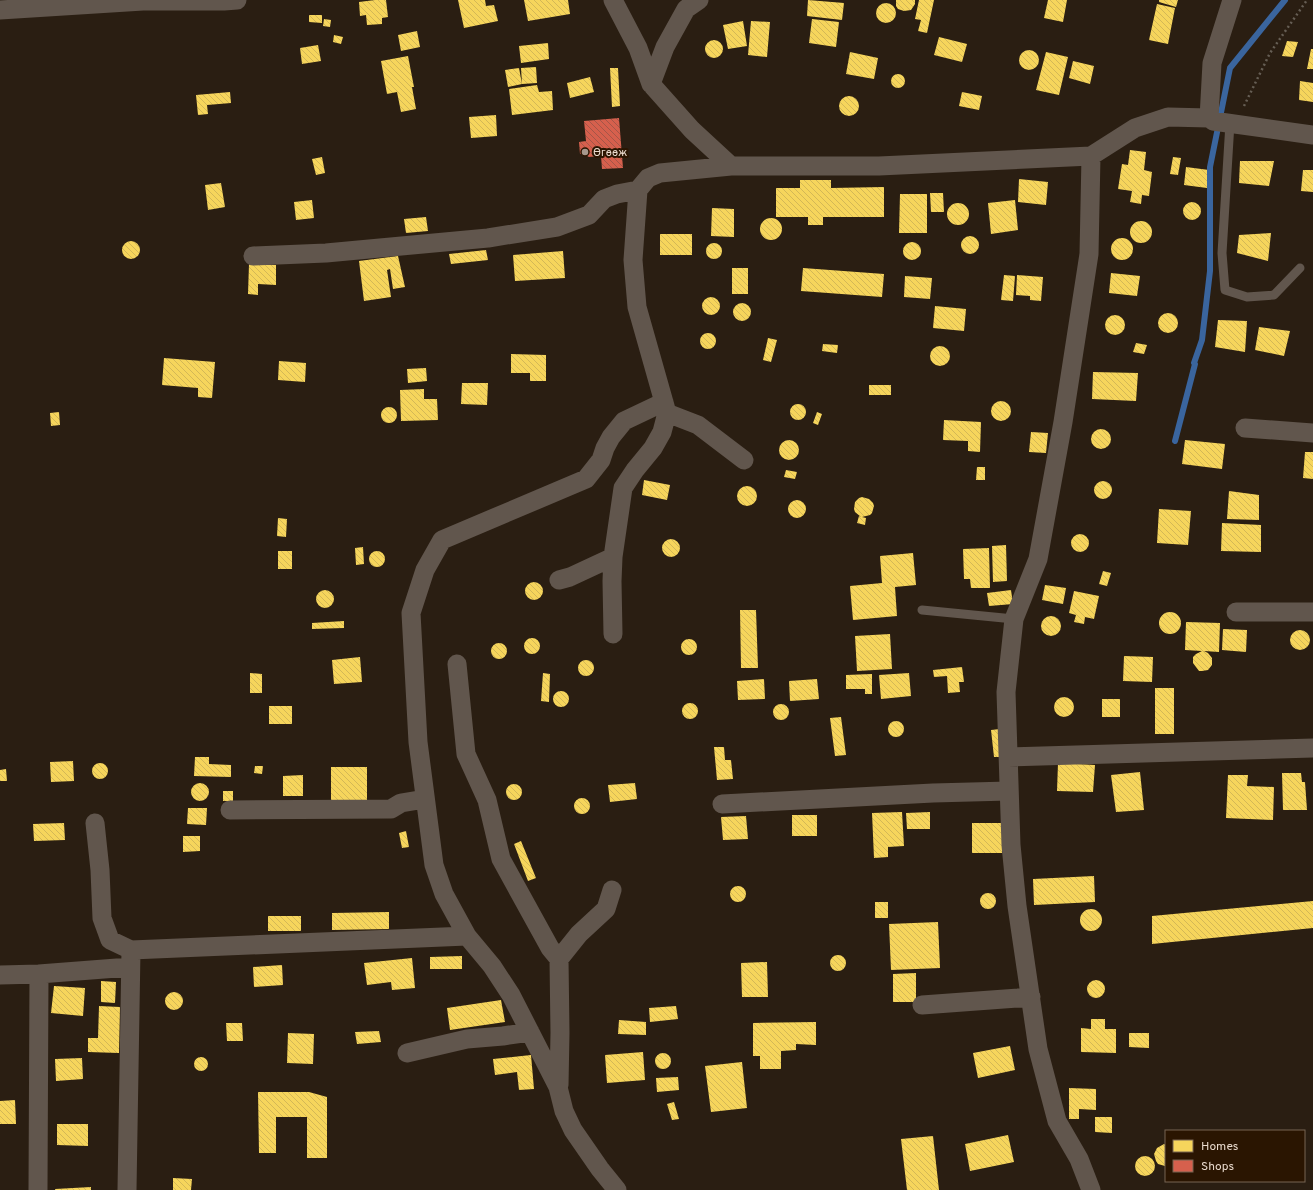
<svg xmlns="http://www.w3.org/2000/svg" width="1313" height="1190" font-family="Overpass,sans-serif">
<defs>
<pattern id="homes-back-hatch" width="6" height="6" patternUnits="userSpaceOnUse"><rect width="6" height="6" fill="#f6d55c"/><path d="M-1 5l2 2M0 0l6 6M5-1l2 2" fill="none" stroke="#d3b756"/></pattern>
<pattern id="shops-back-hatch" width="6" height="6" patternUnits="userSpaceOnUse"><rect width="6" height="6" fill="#d6604d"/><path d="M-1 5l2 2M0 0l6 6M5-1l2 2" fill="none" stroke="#a45548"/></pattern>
</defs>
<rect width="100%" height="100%" fill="#2a1e12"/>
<path fill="url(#homes-back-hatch)" d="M375 0H386L388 17 382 18V24L367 25 366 15 360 16 359 2Z
M458 0H485L486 6 494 5 498 21 464 28Z
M524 0H568L570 14 528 21Z
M808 0 844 3 842 20 807 16Z
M896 0H915V4L911 10 904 11 898 9 896 6Z
M919 0H934L927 33 918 31 921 20 915 19Z
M1048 0H1067L1063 22 1044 18Z
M1159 0H1178L1176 7 1159 2Z
M876 13a10 10 0 1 1 20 0a10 10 0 1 1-20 0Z
M1157 4 1175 8 1168 44 1149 40Z
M309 15H322V23L309 22Z
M324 19 331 20 330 27 323 26Z
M812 19 839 22 836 47 809 43Z
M743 21 747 46 728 49 723 25Z
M751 21 770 22 767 57 748 55Z
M417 31 420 47 401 51 398 35Z
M334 35 343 37 341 44 333 42Z
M939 37 967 44 962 62 934 55Z
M705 49a9 9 0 1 1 18 0a9 9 0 1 1-18 0Z
M1287 41 1298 42 1293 57 1282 56Z
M548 43 549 59 521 63 519 46Z
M318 45 321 61 302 64 300 48Z
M1311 49H1313V69H1307Z
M1019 60a10 10 0 1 1 20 0a10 10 0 1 1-20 0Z
M850 52 878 58 874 79 846 74Z
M1046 52 1068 57 1059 95 1036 90Z
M408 56 414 87H412L416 109 401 112 397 92 387 94 381 61Z
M1073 61 1094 66 1090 84 1069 78Z
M536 67 537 83 522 84 521 68Z
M519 68 522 84 508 87 505 70Z
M610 68H618L620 106 612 107Z
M891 81a7 7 0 1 1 14 0a7 7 0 1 1-14 0Z
M590 77 594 92 570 98 567 83Z
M1300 81 1313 83V102L1299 100Z
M537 85 539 92 552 91 553 110 512 115 509 89Z
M230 92 231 103 207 105 208 114 198 115 196 95Z
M962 92 982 96 979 110 959 106Z
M839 106a10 10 0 1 1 20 0a10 10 0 1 1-20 0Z
M496 115 497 136 471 138 469 117Z
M1130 150 1146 152 1144 170 1152 172 1149 196 1142 195 1141 204 1130 202 1132 191 1118 189 1122 164 1128 165Z
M322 157 325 173 316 175 312 159Z
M1173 157 1181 158 1178 175 1170 174Z
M1240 161H1274L1269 186 1239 183Z
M1186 167 1209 170 1207 188 1184 185Z
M1303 170H1313V192L1301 191Z
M1019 179 1048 182 1046 205 1018 202Z
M800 180H831V188L884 187V217H823V225H808V217H776V188H800Z
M221 183 225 207 208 210 205 185Z
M930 193H943L944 212H931Z
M900 194H927V233H899Z
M312 200 314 218 296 220 294 202Z
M1015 200 1018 230 991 234 988 203Z
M1183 211a9 9 0 1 1 18 0a9 9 0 1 1-18 0Z
M947 214a11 11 0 1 1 22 0a11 11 0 1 1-22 0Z
M712 208 734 209V237L711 236Z
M426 217 428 231 406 233 404 219Z
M760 229a11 11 0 1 1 22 0a11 11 0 1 1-22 0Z
M1130 232a11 11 0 1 1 22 0a11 11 0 1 1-22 0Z
M1271 233 1268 261 1237 253 1239 235Z
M660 234H692V255H660Z
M961 245a9 9 0 1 1 18 0a9 9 0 1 1-18 0Z
M1111 249a11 11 0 1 1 22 0a11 11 0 1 1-22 0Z
M122 250a9 9 0 1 1 18 0a9 9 0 1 1-18 0Z
M903 251a9 9 0 1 1 18 0a9 9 0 1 1-18 0Z
M706 251a8 8 0 1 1 16 0a8 8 0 1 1-16 0Z
M486 250 488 260 451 264 449 254Z
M563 251 565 278 515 281 513 255Z
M398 256 405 287 393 289 390 269 387 270 391 297 364 301 359 261Z
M249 264 276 265V285L258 284V295L248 294Z
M732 268H748V294H732Z
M803 268 884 274 882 297 801 291Z
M1111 273 1140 276 1137 296 1109 293Z
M1004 275 1015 276 1013 301 1001 300Z
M1017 275 1043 277 1041 301 1030 300V296L1016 295Z
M905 276 932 278 930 299 904 297Z
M702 306a9 9 0 1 1 18 0a9 9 0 1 1-18 0Z
M733 312a9 9 0 1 1 18 0a9 9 0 1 1-18 0Z
M935 306 966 309 964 331 933 328Z
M1158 323a10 10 0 1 1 20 0a10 10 0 1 1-20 0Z
M1105 325a10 10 0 1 1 20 0a10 10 0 1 1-20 0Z
M1218 320 1247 321 1245 352 1215 347Z
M1259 327 1290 331 1284 356 1255 350Z
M700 341a8 8 0 1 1 16 0a8 8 0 1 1-16 0Z
M768 338 777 340 771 362 763 360Z
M1136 343 1147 345 1144 354 1133 352Z
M823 344 838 345 837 353 822 351Z
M930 356a10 10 0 1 1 20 0a10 10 0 1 1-20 0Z
M511 354 546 355V381H530V373H511Z
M164 358 215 362 212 398 198 397V388L162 385Z
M279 361 306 363 305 382 278 380Z
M426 368 427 381 408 383 407 369Z
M1093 372 1138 373 1136 401 1092 399Z
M462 383H488L487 405 461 404Z
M869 385H891V395H869Z
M424 389V399H437L438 420 401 421 400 390Z
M991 411a10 10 0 1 1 20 0a10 10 0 1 1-20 0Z
M790 412a8 8 0 1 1 16 0a8 8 0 1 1-16 0Z
M381 415a8 8 0 1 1 16 0a8 8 0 1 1-16 0Z
M59 412 60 425 51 426 50 413Z
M817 412 822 414 818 425 813 423Z
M944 420 981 422 980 452 968 451V441L943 440Z
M1091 439a10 10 0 1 1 20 0a10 10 0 1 1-20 0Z
M1031 432 1048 433 1046 453 1029 452Z
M779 450a10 10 0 1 1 20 0a10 10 0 1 1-20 0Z
M1185 440 1225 444 1222 469 1182 464Z
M1305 452H1313V479L1303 478Z
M977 467H985V480H976Z
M786 470 797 472 795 479 784 477Z
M644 480 670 485 667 500 642 495Z
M1094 490a9 9 0 1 1 18 0a9 9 0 1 1-18 0Z
M737 496a10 10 0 1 1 20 0a10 10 0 1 1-20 0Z
M1229 491 1259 495V520L1227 519Z
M862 497 869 499 873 503 874 506 872 513 870 515 862 517 866 518 865 525 857 523 859 516 861 517 855 512 854 509 855 502 859 498Z
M788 509a9 9 0 1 1 18 0a9 9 0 1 1-18 0Z
M1159 509 1191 511 1188 545 1157 543Z
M278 518 287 519 286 537 277 536Z
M1222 523 1261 525V552L1221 551Z
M1071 543a9 9 0 1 1 18 0a9 9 0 1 1-18 0Z
M662 548a9 9 0 1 1 18 0a9 9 0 1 1-18 0Z
M1006 545 1007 581 993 582 992 546Z
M363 547 364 564 356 565 355 548Z
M989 548 990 588H971L970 579H964L963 549Z
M369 559a8 8 0 1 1 16 0a8 8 0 1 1-16 0Z
M278 551H292V569H278Z
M913 553 916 585 895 587 897 616 853 620 850 586 882 583 880 556Z
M1103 571 1111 573 1107 586 1099 584Z
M525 591a9 9 0 1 1 18 0a9 9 0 1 1-18 0Z
M1045 585 1066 588 1063 604 1042 600Z
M316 599a9 9 0 1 1 18 0a9 9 0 1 1-18 0Z
M1011 590 1013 604 989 606 987 593Z
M1074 591 1099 596 1094 619 1085 617 1084 624 1074 622 1076 615 1069 613Z
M740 610H756L758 668H741Z
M1159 623a11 11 0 1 1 22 0a11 11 0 1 1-22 0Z
M1041 626a10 10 0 1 1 20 0a10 10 0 1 1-20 0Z
M344 621V628L312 629V623Z
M1186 622 1220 623 1219 652 1204 651 1208 653 1212 658V665L1208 670 1202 671H1199L1193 663V657L1196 654 1202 651 1185 650Z
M1223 629 1247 630 1246 652 1222 650Z
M1290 640a10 10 0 1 1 20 0a10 10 0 1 1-20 0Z
M890 634 892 669 857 671 855 636Z
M524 646a8 8 0 1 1 16 0a8 8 0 1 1-16 0Z
M681 647a8 8 0 1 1 16 0a8 8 0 1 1-16 0Z
M491 651a8 8 0 1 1 16 0a8 8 0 1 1-16 0Z
M1124 656 1153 657 1152 682 1123 681Z
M360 657 362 682 334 684 332 660Z
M578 668a8 8 0 1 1 16 0a8 8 0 1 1-16 0Z
M962 667 964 682H959L960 692 948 693 947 676 934 677 933 670Z
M250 673 262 674V693H250Z
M543 673 550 674 549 702 541 701Z
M909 673 911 696 881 699 879 675Z
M872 674V694H865V689H846V675Z
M764 679 765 699 738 700 737 681Z
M817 679 819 699 790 701 789 681Z
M1155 688H1174V734H1155Z
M553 699a8 8 0 1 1 16 0a8 8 0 1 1-16 0Z
M1054 707a10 10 0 1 1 20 0a10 10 0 1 1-20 0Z
M1102 699H1120V717H1102Z
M682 711a8 8 0 1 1 16 0a8 8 0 1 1-16 0Z
M773 712a8 8 0 1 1 16 0a8 8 0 1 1-16 0Z
M269 706H292V724H269Z
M841 717 846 755 835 756 830 718Z
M888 729a8 8 0 1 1 16 0a8 8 0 1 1-16 0Z
M1000 729 1002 757H994L991 730Z
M714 747H724L725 760H731L733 779 717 780Z
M195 757H209V764L231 765V777L194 776Z
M73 761 74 781 51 782 50 762Z
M1058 763 1095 765 1093 792 1057 791Z
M92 771a8 8 0 1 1 16 0a8 8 0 1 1-16 0Z
M255 766H263L262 774 254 773Z
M331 767H367V801H331Z
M6 769 7 781H0V770Z
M1140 772 1144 810 1116 812 1111 775Z
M1282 773H1301L1302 782H1305L1307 810H1283Z
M303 775V796H283V776Z
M1228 775H1248L1247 786 1274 787 1273 820 1226 818Z
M635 783 637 799 610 802 608 785Z
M191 792a9 9 0 1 1 18 0a9 9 0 1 1-18 0Z
M506 792a8 8 0 1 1 16 0a8 8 0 1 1-16 0Z
M223 791H233V801H223Z
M574 806a8 8 0 1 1 16 0a8 8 0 1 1-16 0Z
M188 808H207L206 825 187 824Z
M902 812 904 846 888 847V857L874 858 872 813Z
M930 812V829H907L906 813Z
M792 815H817V836H792Z
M746 816 748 839 723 840 721 817Z
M64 823 65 840 34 841 33 824Z
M972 823H1003L1002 853H972Z
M406 831 409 847 402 848 399 833Z
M183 836H200V851L183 852Z
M521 841 536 878 528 881 514 844Z
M1094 876 1095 902 1034 905 1033 879Z
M730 894a8 8 0 1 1 16 0a8 8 0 1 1-16 0Z
M980 901a8 8 0 1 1 16 0a8 8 0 1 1-16 0Z
M1313 901V928L1152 944V916Z
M875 902H888V918H875Z
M1080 920a11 11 0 1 1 22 0a11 11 0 1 1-22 0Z
M389 912V929L332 930V913Z
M268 916H301V931H268Z
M938 922 940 968 891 970 889 924Z
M830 963a8 8 0 1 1 16 0a8 8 0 1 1-16 0Z
M462 956V969H430V957Z
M412 958 415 988 392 990 391 982 367 985 364 963Z
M767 962 768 997H742L741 963Z
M282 965 283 985 254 987 253 967Z
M916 973V1002H893V974Z
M1087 989a9 9 0 1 1 18 0a9 9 0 1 1-18 0Z
M101 981 116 982 115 1003 101 1002Z
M54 986 85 988 83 1016 51 1013Z
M165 1001a9 9 0 1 1 18 0a9 9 0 1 1-18 0Z
M501 1000 505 1022 450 1030 447 1008Z
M99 1006 120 1007 119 1053 88 1052V1038H98Z
M676 1006 678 1019 650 1022 649 1008Z
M1091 1019H1105V1029H1116V1053L1081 1052V1028L1091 1029Z
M619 1020 646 1022V1035L618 1034Z
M816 1022V1045L796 1044V1050L781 1051V1069H760V1056H753V1023Z
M226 1023H242L243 1041H227Z
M379 1031 381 1042 357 1044 355 1032Z
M288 1033 314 1034 313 1064 287 1063Z
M1129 1033H1149V1048L1129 1047Z
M1010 1046 1015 1070 978 1078 973 1053Z
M643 1052 645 1080 607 1083 605 1055Z
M655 1061a8 8 0 1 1 16 0a8 8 0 1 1-16 0Z
M531 1055 534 1089 519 1090 517 1072 495 1075 493 1059Z
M194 1064a7 7 0 1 1 14 0a7 7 0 1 1-14 0Z
M82 1058 83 1079 56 1081 55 1059Z
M742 1062 747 1108 711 1112 705 1066Z
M678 1077 679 1090 657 1092 656 1078Z
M1069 1088 1096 1089V1110L1079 1109V1119H1069Z
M258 1092H309L327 1097V1158H307V1117H276V1153H259Z
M15 1100 16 1124H0V1101Z
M674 1102 679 1119 672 1120 667 1104Z
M1095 1117H1112V1133L1095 1132Z
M57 1124H88V1146L57 1145Z
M1008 1135 1014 1162 970 1171 965 1144Z
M933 1136 939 1190H907L901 1139Z
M1164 1144 1166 1145V1166H1165L1158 1164 1156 1161 1154 1154 1157 1148Z
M1135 1166a10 10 0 1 1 20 0a10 10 0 1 1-20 0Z
M173 1178 192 1179 191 1190H173Z
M91 1187V1190H55V1189Z"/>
<path fill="url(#shops-back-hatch)" d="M619 118 623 168 602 169 601 156 588 157 587 154H580L579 142 586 141 584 121Z"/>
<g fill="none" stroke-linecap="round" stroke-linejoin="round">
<path stroke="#3a659e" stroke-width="6" d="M1175 441 1195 364 1194 363 1202 340 1210 271V167L1230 68 1285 0"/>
<path stroke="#665e54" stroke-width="2.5" stroke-dasharray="2 3" stroke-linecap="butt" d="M1244 106 1270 53 1307 0"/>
<path stroke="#61564d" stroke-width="9" d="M1230 123 1222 253 1225 290 1247 297 1274 295 1300 268
M922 610 1014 619"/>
<path stroke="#61564d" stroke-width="19" d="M613 0 638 48 651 84 692 130 731 166 660 173 648 178 638 190 633 260 637 307 667 413 662 432 653 448 635 470 623 488 613 557 612 581 613 634
M0 10 143 1H224L237 0
M651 84 665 47 686 9 699 0
M1209 118 1212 63 1232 0
M1091 156 1089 254 1063 422 1038 559 1014 619 1006 692 1011 845 1017 906 1038 1049 1057 1121 1079 1159 1091 1190
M731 166H879L1091 156 1135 128 1168 117 1209 118 1213 121 1313 135
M253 256 326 253 488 238 557 227 589 215 604 199 617 194 638 190
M667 413 698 425 744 460
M1245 428 1313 433
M559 580 570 577 613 557
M1236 612H1313
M457 664 466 754 487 800 501 859 550 948 559 959
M1008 757 1313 748
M722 804 933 793 1009 791
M230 810 391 809 401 803 425 799
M95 823 100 870 102 918 110 940 131 950
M0 975 39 974
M922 1005 1031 997
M407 1053 467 1039 503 1036 530 1032
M559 1085 560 1033 559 959 579 934 606 909 612 890
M38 1190 39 974 130 967
M127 1190 131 950 467 936
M617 1190 600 1169 573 1130 564 1111 558 1087 511 995 492 966 467 936 444 894 434 865 418 742 411 613 425 570 442 540 586 479 601 460 605 448 611 437 624 421 664 402"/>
</g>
<circle fill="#a6988c" stroke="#2a1501" stroke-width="1.5" cx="585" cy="152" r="4"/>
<g text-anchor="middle" stroke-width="4" stroke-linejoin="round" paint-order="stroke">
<g font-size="11" fill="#e9dacd" stroke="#2a1501" text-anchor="start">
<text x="593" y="156">Өгөөж</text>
</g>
</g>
<rect x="1165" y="1130" width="140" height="52" fill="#2a1501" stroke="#766453"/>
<rect x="1173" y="1140" width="20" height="12" fill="#f6d55c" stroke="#766453"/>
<text x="1201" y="1150" font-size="12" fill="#e9dacd">Homes</text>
<rect x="1173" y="1160" width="20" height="12" fill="#d6604d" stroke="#766453"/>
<text x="1201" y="1170" font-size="12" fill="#e9dacd">Shops</text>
</svg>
